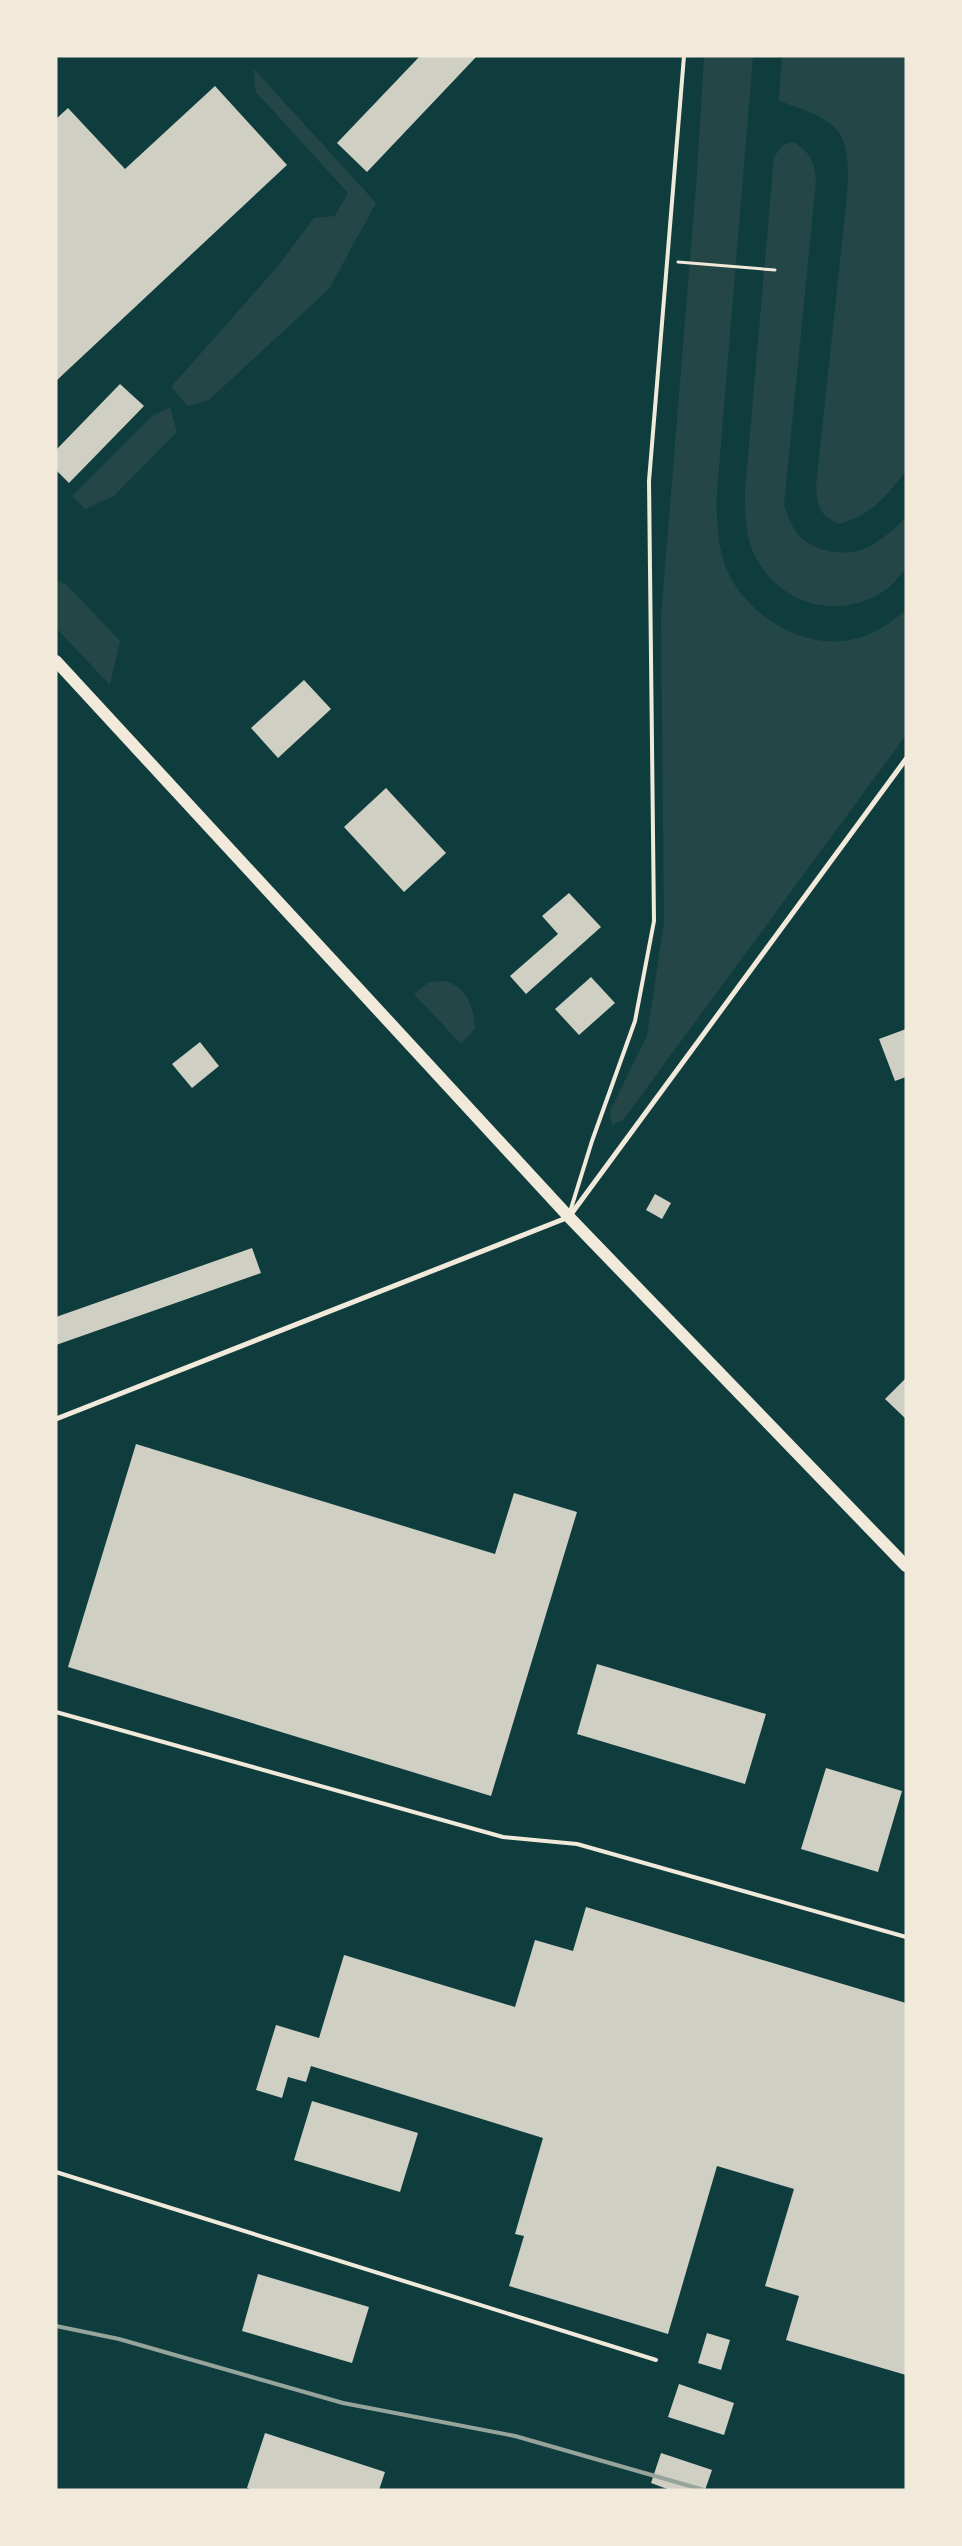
<svg xmlns="http://www.w3.org/2000/svg" width="962" height="2546" font-family="Montserrat,sans-serif">
<rect width="100%" height="100%" fill="#0f3d3e"/>
<path fill="#244646" d="M704 56H753L716 504C718 525 718 548 726 568 744 613 801 649 849 640 871 637 890 623 906 610V735L623 1120 612 1125 610 1111 647 1036 664 922 661 617 697 173Z
M782 56H906V471C885 497 872 515 839 524 818 514 818 507 816 486L845 215C847 191 854 146 835 128 821 114 798 108 779 101Z
M253 68 376 203 329 289 209 400 188 406 171 387 278 266 314 218 335 216 348 193 256 92Z
M793 142C810 151 815 163 816 181L784 505C787 513 790 523 795 530 807 551 844 558 866 548 880 541 895 529 906 517V569C899 576 892 586 884 591 833 624 770 601 750 544 745 527 745 508 745 491L774 157 783 145Z
M170 407 177 432 114 496 85 509 72 496 152 416Z
M56 580 66 584 120 641 110 685 56 628Z
M429 982C435 982 444 980 449 982 469 991 474 1010 475 1029L461 1044 414 994Z"/>
<path fill="#cfcfc3" d="M420 56H477L367 172 337 143Z
M215 86 287 165 56 381V119L68 108 125 169Z
M120 384 144 406 69 483 56 470V450Z
M304 680 331 709 278 758 251 728Z
M386 788 446 853 404 892 344 827Z
M569 893 601 927 526 994 510 976 558 934 542 916Z
M591 977 615 1003 579 1035 555 1009Z
M906 1029V1077L895 1081 879 1039Z
M200 1042 219 1066 192 1088 172 1064Z
M655 1194 671 1203 662 1219 646 1210Z
M252 1248 261 1273 56 1345V1317Z
M906 1378V1419L885 1399Z
M136 1444 495 1554 514 1493 577 1512 491 1796 68 1667Z
M597 1664 766 1714 745 1784 577 1734Z
M826 1768 902 1791 878 1872 801 1849Z
M586 1907 906 2003V2375L786 2340 799 2296 765 2286 794 2189 717 2166 668 2334 509 2286 524 2236 515 2234 543 2138 311 2066 306 2082 288 2077 282 2098 256 2090 276 2025 319 2038 344 1955 515 2007 535 1940 573 1951Z
M312 2101 418 2133 400 2192 294 2160Z
M258 2274 369 2307 352 2363 242 2331Z
M707 2333 730 2340 721 2370 698 2363Z
M679 2384 734 2403 724 2435 668 2417Z
M265 2433 385 2472 379 2490H253L247 2488Z
M661 2453 712 2470 705 2490H670L651 2483Z"/>
<g fill="none" stroke-linecap="round" stroke-linejoin="round">
<path stroke="#f1e9da" stroke-width="3" d="M678 262 775 270"/>
<path stroke="#f1e9da" stroke-width="4" d="M569 1215 592 1141 635 1021 654 921 649 481 684 56
M56 1712 503 1837 577 1844 906 1937
M56 2172 656 2360"/>
<path stroke="#f1e9da" stroke-width="5" d="M56 1419 569 1217 906 759"/>
<path stroke="#f1e9da" stroke-width="12" d="M56 661 569 1217 906 1566"/>
<path stroke="#97a49c" stroke-width="4" d="M56 2326 119 2339 343 2403 515 2436 704 2490"/>
</g>
<rect width="962" height="2546" fill="none" stroke="#f1e9da" stroke-width="115"/>
</svg>
